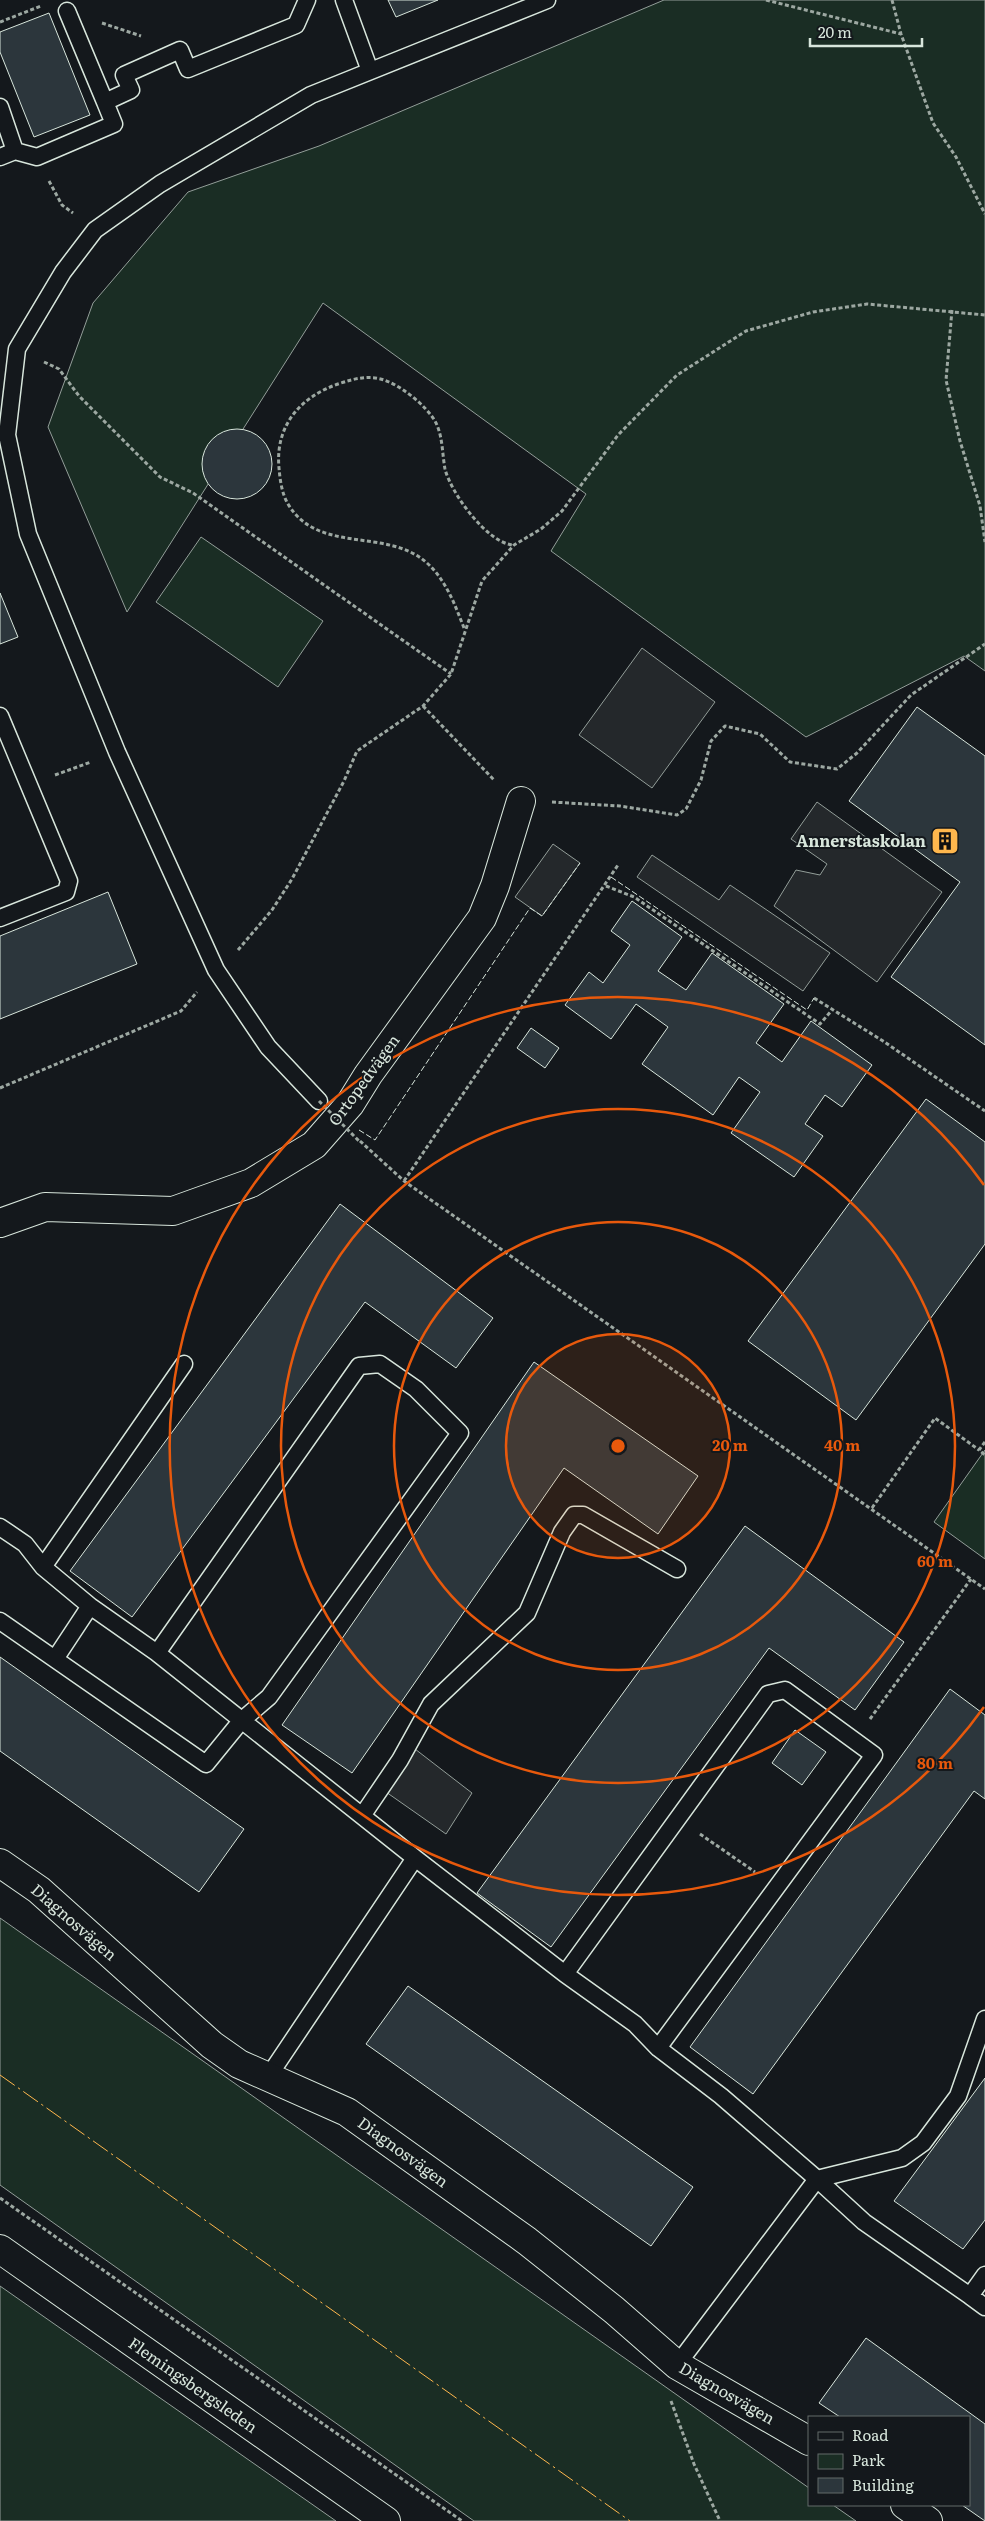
<svg xmlns="http://www.w3.org/2000/svg" width="985" height="2521" font-family="Literata,serif">
<rect width="100%" height="100%" fill="#14181c"/>
<path fill="#1a2d24" stroke="#939e99" d="M664 0H985V671L964 656 806 737 551 551 586 494 323 303 127 612 48 427 93 303 188 192 319 146Z
M201 537 323 621 278 687 156 602Z
M985 1450V1559L934 1522Z
M0 1918 809 2488V2505H833L856 2521H474L0 2185Z
M0 2286 336 2521H0Z"/>
<path fill="#24282b" stroke="#939e99" d="M642 648 715 702 652 788 579 735Z
M817 802 942 892 877 982 774 906 796 870 820 875 827 864 791 839Z
M553 844 580 863 542 916 515 897Z
M652 855 719 900 730 885 830 953 803 991 637 877Z
M415 1749 472 1793 446 1834 386 1792Z"/>
<path fill="#2c363c" stroke="#d8e6dc" d="M388 0H438L396 17Z
M49 13 90 115 34 137 0 52V32Z
M202 464a35 35 0 1 1 70 0a35 35 0 1 1-70 0Z
M0 593 18 637 0 644Z
M917 707 985 756V1045L891 977 960 882 849 801Z
M108 892 137 964 0 1019V936Z
M632 901 682 937 658 971 686 990 712 953 784 1004 756 1043 782 1062 811 1021 872 1065 842 1107 825 1095 805 1124 823 1136 794 1177 731 1133 760 1092 739 1077 713 1115 642 1064 668 1027 636 1004 611 1039 565 1005 589 972 603 983 630 945 611 931Z
M531 1028 559 1048 545 1068 517 1048Z
M926 1099 985 1142V1244L856 1420 748 1341Z
M340 1204 493 1318 456 1368 365 1302 132 1617 70 1571Z
M534 1362 698 1476 658 1534 564 1468 352 1773 282 1725Z
M745 1526 904 1642 855 1710 769 1648 551 1947 477 1893Z
M0 1657 244 1829 199 1892 0 1751Z
M950 1689 985 1715V1799L974 1791 753 2094 690 2047Z
M795 1730 826 1752 802 1785 772 1763Z
M408 1986 693 2187 651 2246 366 2044Z
M985 2078V2220L963 2249 894 2201Z
M866 2338 985 2424V2521L962 2505H969V2417H840L819 2403Z"/>
<g fill="none" stroke-linecap="round" stroke-linejoin="round">
<defs>
<path id="service" d="M344 0 370 71
M67 11 105 102
M0 107 15 151
M0 157 15 151 37 157 114 124 105 102 131 90 124 75 180 50 188 69 296 25 307 0
M0 716 69 881 66 892 0 918
M319 1101 268 1047 216 970 117 752 28 534 7 435 17 349 63 272 95 230 160 184 311 95 547 0
M0 1527 25 1544 43 1567 90 1606
M43 1567 184 1364
M0 1621 206 1764 241 1721 269 1697 460 1433 416 1389 380 1364 359 1366 157 1653 415 1858 268 2077
M55 1659 90 1606 157 1653
M362 1816 400 1760 431 1704 527 1613 562 1532 574 1515H583L677 1569
M415 1858 565 1974 635 2024 658 2048 721 2096 817 2179 864 2222 970 2296 985 2275
M565 1974 768 1694 785 1690 874 1755 658 2048
M970 2296 985 2307
M677 2365 817 2179 902 2158 923 2143 958 2096 985 2019"/>
<path id="minor" d="M0 1223 45 1207 173 1211 251 1183 314 1145 350 1104 368 1075 482 918 495 886 521 801
M0 1863 39 1890 212 2045 239 2064 347 2112 527 2241 614 2310 677 2365 809 2441
M905 2505 928 2521"/>
<path id="tertiary" d="M0 2249 386 2521"/>
</defs>
<use href="#service" stroke="#d8e6dc" stroke-width="19"/>
<use href="#minor" stroke="#d8e6dc" stroke-width="30"/>
<use href="#tertiary" stroke="#d8e6dc" stroke-width="30"/>
<path stroke="#9da8a2" stroke-width="3" stroke-dasharray="4 2.5" stroke-linecap="butt" d="M766 0 901 34 933 123 956 157 985 214
M892 0 901 34
M0 22 41 6
M102 23 141 36
M49 181 62 205 73 213
M952 310 946 380 960 441 980 506 985 542
M44 362 59 369 79 396 160 477 193 493 451 674
M464 628C455 605 446 580 427 563 387 527 318 555 288 504 282 494 280 480 279 468 275 426 300 397 338 384 356 378 372 374 389 382 405 389 426 406 435 421 443 436 442 453 445 469 451 493 487 543 513 545
M423 706 495 781
M55 775 91 762
M552 802 620 806 677 815 686 809 701 780 711 741 725 726 760 734 790 762 837 769 857 753 911 695 985 644
M606 886 634 897 820 1024 832 1010
M238 950 272 910 292 879 344 781 357 751 423 706 451 674 482 581 514 545 541 529 562 511 618 435 677 375 746 331 813 312 867 304 985 315
M814 998 883 1041 985 1111
M0 1088 181 1011 197 992
M360 1141 404 1181 985 1589
M404 1181 618 865
M985 1442 979 1450 985 1455
M872 1508 935 1418 979 1450
M870 1719 971 1579
M700 1834 755 1872
M0 2198 462 2521
M671 2401 694 2464 720 2521"/>
<use href="#service" stroke="#14181c" stroke-width="16"/>
<use href="#minor" stroke="#14181c" stroke-width="28"/>
<use href="#tertiary" stroke="#14181c" stroke-width="28"/>
<path stroke="#9da8a2" stroke-width="3" stroke-dasharray="4 2.5" stroke-linecap="butt" d="M319 1101 359 1141"/>
<path stroke="#d8e6dc" stroke-width="1" stroke-dasharray="6 2.5" stroke-linecap="butt" d="M611 877 807 1010 814 998
M359 1130 375 1140 530 908 542 916 580 863"/>
<path stroke="#ffb74d" stroke-width="1" stroke-dasharray="18 4 2.5 4" stroke-linecap="butt" d="M0 2075 630 2521"/>
</g>
<circle cx="618" cy="1446" r="112" fill="#e8590c" fill-opacity=".12"/>
<g fill="none" stroke="#e8590c" stroke-width="2.5">
<circle cx="618" cy="1446" r="112"/>
<circle cx="618" cy="1446" r="224"/>
<circle cx="618" cy="1446" r="337"/>
<path d="M984 1707A449 449 0 1 1 984 1185"/>
</g>
<defs>
<symbol id="building-square" viewBox="-11 -11 22 22"><rect x="-9" y="-9" width="18" height="18" rx="4" fill="#ffb74d" stroke="#14181c"/><path d="M-4-6H4V6H1V3H-1V6H-4ZM-2.5-4.3h1.7v1.8h-1.7ZM.8-4.3h1.7v1.8H.8ZM-2.5-1h1.7V.8h-1.7ZM.8-1h1.7V.8H.8Z" fill="#111"/></symbol>
</defs>
<g fill-rule="evenodd">
<use href="#building-square" x="929" y="825" width="32" height="32"/>
</g>
<g text-anchor="middle" stroke-width="4" stroke-linejoin="round" paint-order="stroke">
<g font-size="16" font-weight="bold" fill="#d8e6dc" stroke="#14181c" text-anchor="end">
<text x="926" y="847">Annerstaskolan</text>
</g>
<g font-size="16" fill="#d8e6dc" stroke="#14181c">
<text transform="translate(364 1080) rotate(-54)" y="6">Ortopedvägen</text>
<text transform="translate(74 1922) rotate(41)" y="6">Diagnosvägen</text>
<text transform="translate(403 2152) rotate(36)" y="6">Diagnosvägen</text>
<text transform="translate(193 2385) rotate(35)" y="6">Flemingsbergsleden</text>
<text transform="translate(727 2393) rotate(30)" y="6">Diagnosvägen</text>
</g>
</g>
<circle cx="618" cy="1446" r="8" fill="#e8590c" stroke="#14181c" stroke-width="2.5"/>
<g font-size="15" text-anchor="middle" font-weight="bold" fill="#e8590c" stroke="#14181c" stroke-width="4" stroke-linejoin="round" paint-order="stroke">
<text x="730" y="1451">20 m</text>
<text x="842" y="1451">40 m</text>
<text x="935" y="1567">60 m</text>
<text x="935" y="1769">80 m</text>
</g>
<rect x="808" y="2416" width="162" height="90" fill="#14181c" stroke="#626a69"/>
<rect x="818" y="2432" width="25" height="8" fill="#14181c" stroke="#626a69"/>
<text x="852" y="2441" font-size="15" fill="#d8e6dc">Road</text>
<rect x="818" y="2454" width="25" height="15" fill="#1a2d24" stroke="#626a69"/>
<text x="852" y="2466" font-size="15" fill="#d8e6dc">Park</text>
<rect x="818" y="2478" width="25" height="15" fill="#2c363c" stroke="#626a69"/>
<text x="852" y="2491" font-size="15" fill="#d8e6dc">Building</text>
<path d="M810 38v8h112v-8" fill="none" stroke="#d8e6dc" stroke-width="2.5"/>
<text x="818" y="38" font-size="15" fill="#d8e6dc" stroke="#14181c" stroke-width="4" paint-order="stroke">20 m</text>
</svg>
